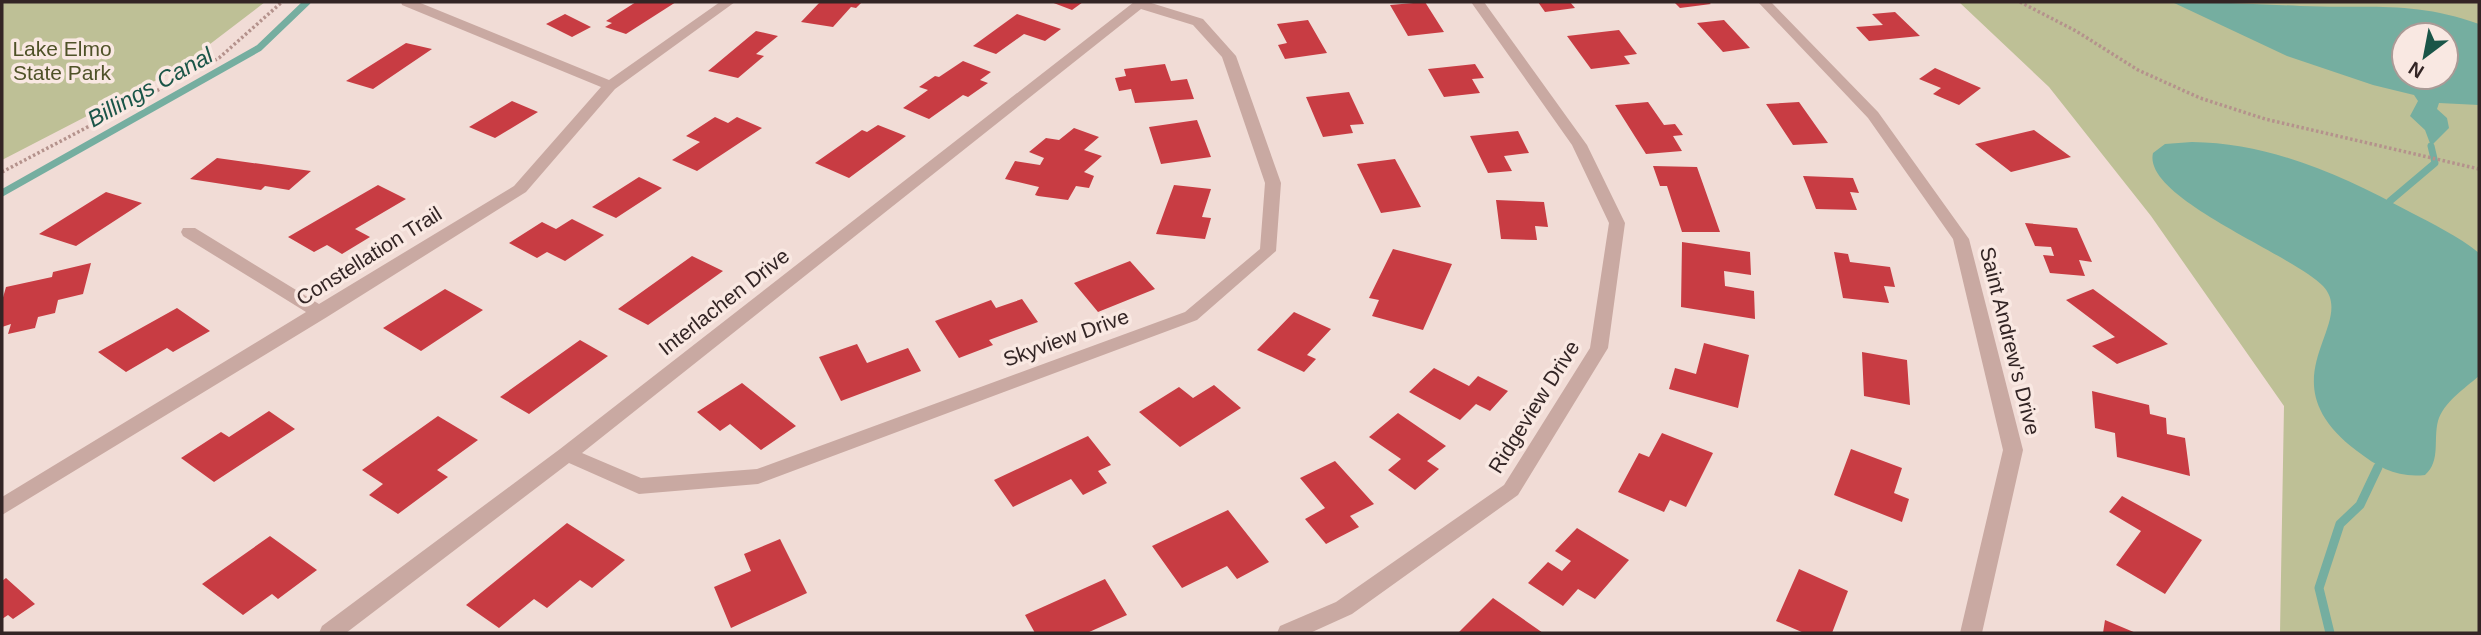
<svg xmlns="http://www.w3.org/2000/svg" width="2481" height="635" font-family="Helvetica,sans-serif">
<rect width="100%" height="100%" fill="#f1dcd6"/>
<path fill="#bec096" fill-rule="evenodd" d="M2 2H265L176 70 2 160Z
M1959 2H2479V633H2280L2284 406 2151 216 2049 87ZM2404 35H2446V77H2404Z"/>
<path fill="#75aea0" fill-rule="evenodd" d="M2172 2C2215 2 2257 4 2300 6 2368 9 2413 0 2479 24V105L2439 103 2437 109 2447 118 2449 128 2431 146 2425 130 2410 116 2418 101 2414 95 2373 85 2287 56ZM2404 35H2446V77H2404Z
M2192 142C2271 143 2341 175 2410 212 2433 224 2458 236 2479 253V376C2465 388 2443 403 2438 421 2433 440 2441 461 2425 475 2398 478 2379 468 2357 451 2262 379 2359 325 2323 286 2292 254 2142 198 2153 153L2165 144Z"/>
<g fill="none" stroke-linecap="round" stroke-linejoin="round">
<path stroke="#75aea0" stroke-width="7" d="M2 193 259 48 307 2
M2390 201 2435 163 2431 146"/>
<path stroke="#75aea0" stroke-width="9" d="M2330 633 2319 588 2340 524 2360 505 2378 467"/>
</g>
<path fill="#c83c43" d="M636 2H676L626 34 605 27 612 23 606 21Z
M820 2H862L856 8 851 7 833 27 801 22Z
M1051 2H1083L1072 10Z
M1425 2 1444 32 1408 36 1390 5Z
M1538 2H1570L1575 8 1545 12Z
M1674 2H1708L1711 4 1680 8Z
M1895 12 1920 36 1869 41 1856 27 1883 25 1872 14Z
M565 14 591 27 572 37 546 24Z
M1017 14 1061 29 1045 41 1024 34 996 54 973 46Z
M1308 20 1327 53 1285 59 1278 45 1287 43 1277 24Z
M1724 20 1750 48 1723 52 1697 23Z
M1619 30 1637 54 1624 56 1630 64 1591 69 1567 36Z
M756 31 778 36 756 54 764 56 738 78 708 71Z
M406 43 432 49 373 89 346 81Z
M963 61 991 72 980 80 988 83 968 97 963 95 929 119 903 108 928 90 919 87 935 76 939 77Z
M1165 64 1171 81 1187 79 1194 99 1135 103 1131 89 1119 91 1115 78 1126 76 1124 69Z
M1475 64 1484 78 1472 79 1480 93 1444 97 1428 69Z
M1935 68 1981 88 1959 105 1933 94 1941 88 1919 79Z
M1349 92 1364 124 1350 125 1353 133 1323 137 1306 97Z
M512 101 538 112 495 138 469 127Z
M1648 102 1664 125 1675 124 1683 135 1673 136 1682 151 1646 154 1615 105Z
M1799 102 1828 143 1793 145 1766 104Z
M715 117 728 123 737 117 762 128 697 171 672 160 700 142 686 136Z
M1197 120 1211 157 1161 164 1149 127Z
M878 125 906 136 849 178 815 163 862 130 867 132Z
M1074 128 1099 137 1084 150 1102 156 1084 172 1094 176 1089 188 1076 186 1068 200 1038 196 1035 195 1039 187 1005 179 1015 161 1040 165 1044 158 1029 152 1046 138 1059 140Z
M2034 130 2071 157 2011 172 1975 144Z
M1518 131 1529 153 1504 156 1512 171 1488 173 1470 136Z
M217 158 311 171 289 190 265 186 261 190 190 179Z
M1395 159 1421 207 1381 213 1357 164Z
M1653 166 1697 167 1720 232H1682L1667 186H1660Z
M1803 176 1853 178 1859 193 1850 192 1857 210 1816 209Z
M639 177 662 188 616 218 592 207Z
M378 185 406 199 355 229 370 237 342 254 327 245 314 252 288 237Z
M1174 185 1211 189 1202 217 1211 218 1205 239 1156 234Z
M106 192 142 203 76 246 39 234Z
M1496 200 1544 202 1548 227 1535 226 1537 240 1501 239Z
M572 219 604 235 565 261 547 252 537 258 509 243 542 222 556 229Z
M2025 223 2077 228 2092 262 2079 260 2085 276 2050 273 2043 255 2054 256 2051 247 2035 246Z
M1682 242 1750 252 1751 275 1724 271 1725 286 1754 291 1755 319 1681 307Z
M1393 249 1452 264 1423 330 1372 316 1379 300 1369 298Z
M1834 252 1848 254 1850 262 1890 267 1895 287 1884 286 1889 303 1843 298Z
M692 256 723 271 648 325 618 309Z
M1130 261 1155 289 1098 312 1074 283Z
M91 263 83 294 58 300 55 313 38 317 35 328 8 334 11 324 2 327V301L6 287 52 277 53 272Z
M445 289 483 310 421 351 383 328Z
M2093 289 2168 344 2117 364 2092 346 2115 337 2066 300Z
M1022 299 1038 322 989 340 993 345 959 358 935 321 991 300 996 308Z
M177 308 210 331 173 352 167 348 126 372 98 352Z
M1294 312 1331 329 1307 355 1316 359 1304 372 1257 350Z
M580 340 608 356 529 414 500 397Z
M1704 343 1749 355 1738 408 1669 389 1675 368 1696 374Z
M857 344 867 363 908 348 921 371 841 401 819 357Z
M1862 352 1907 360 1910 405 1864 396Z
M1434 368 1469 386 1478 376 1508 391 1490 411 1476 404 1460 420 1409 392Z
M742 383 796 426 761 450 730 424 720 431 697 412Z
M1214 385 1241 408 1180 447 1139 412 1179 387 1193 398Z
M2092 391 2149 405 2150 414 2166 418 2167 434 2185 438 2190 476 2117 457 2115 433 2095 428Z
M269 411 295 429 214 482 181 458 221 432 229 437Z
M1398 413 1446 446 1427 461 1439 469 1415 490 1388 470 1401 459 1369 437Z
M438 416 478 440 437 470 448 477 398 514 369 495 383 484 362 470Z
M1662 433 1713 453 1686 507 1670 500 1664 512 1618 492 1639 453 1649 457Z
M1088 436 1111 465 1098 471 1107 483 1083 495 1071 479 1013 507 994 480Z
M1851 449 1902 468 1894 493 1909 499 1902 522 1834 495Z
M1335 461 1374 504 1350 516 1359 527 1326 544 1305 519 1325 508 1300 478Z
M2122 496 2202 540 2165 594 2116 565 2141 531 2109 512Z
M1228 510 1269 562 1237 579 1227 566 1182 588 1152 546Z
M567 523 625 560 592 588 580 580 547 608 534 599 499 628 466 605Z
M1577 528 1629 560 1595 599 1578 589 1563 606 1528 583 1548 562 1562 571 1571 561 1555 551Z
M270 536 317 570 278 599 272 594 243 615 202 584Z
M780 539 807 593 731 628 714 587 751 571 744 554Z
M1799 569 1848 591 1832 633H1804L1776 621Z
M6 578 35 604 13 619 8 615 2 619V581Z
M1105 579 1127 615 1087 633H1035L1025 615Z
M1493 598 1543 633H1458Z
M2105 620 2136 633H2103Z"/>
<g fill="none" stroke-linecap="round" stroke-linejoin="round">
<path stroke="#b4928c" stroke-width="3.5" stroke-dasharray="2.5 2.5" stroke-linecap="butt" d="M2020 2 2076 31 2138 70 2200 98 2265 119 2479 169
M2 172 219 58 282 2"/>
<path fill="#c9a9a2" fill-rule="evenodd" d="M401 2H418L609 80 720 2H735L615 89 526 192 327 317 2 515V497L306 312 183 236 181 232 183 228H195L319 304 514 186 601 87 402 5Z
M1134 2H1148L1203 19 1236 56 1281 183 1276 251 1197 320 758 484 639 494 569 463 346 633H319L322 626 560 449ZM1141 9 1193 25 1222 57 1265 183 1260 249 1185 312 757 469 641 478 582 453Z
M1471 2H1484L1587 145 1625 223 1608 348 1518 495 1352 614 1310 633H1277L1280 626 1336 602 1504 485 1590 348 1609 223 1572 145Z
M1758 2H1771L1878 112 1969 239 2023 450 1982 633H1960L2003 450 1953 239 1868 118Z"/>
</g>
<g text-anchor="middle" stroke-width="7" stroke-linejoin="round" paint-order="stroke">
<g font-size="21" fill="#4f5228" stroke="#f9e8e2">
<text x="62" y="56">Lake Elmo<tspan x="62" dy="24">State Park</tspan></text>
</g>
<g font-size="21" fill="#332525" stroke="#f9e8e2">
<text transform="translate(369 256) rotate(-32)" y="7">Constellation Trail</text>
<text transform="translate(724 302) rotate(-38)" y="7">Interlachen Drive</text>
<text transform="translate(1066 338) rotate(-20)" y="7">Skyview Drive</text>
<text transform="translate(2010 341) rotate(76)" y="7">Saint Andrew's Drive</text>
<text transform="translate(1534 407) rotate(-58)" y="7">Ridgeview Drive</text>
</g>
<g font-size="23" font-style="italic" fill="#1a5548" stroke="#f9e8e2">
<text transform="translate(150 87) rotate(-29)" y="8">Billings Canal</text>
</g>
</g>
<rect width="2481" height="635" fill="none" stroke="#332525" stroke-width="7"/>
<g transform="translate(2425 56) rotate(212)"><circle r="33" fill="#f9e8e2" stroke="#aa9a96" stroke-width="2"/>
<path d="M0-5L12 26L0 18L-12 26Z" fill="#1a5548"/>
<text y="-10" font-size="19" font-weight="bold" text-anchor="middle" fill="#332525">N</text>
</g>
</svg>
